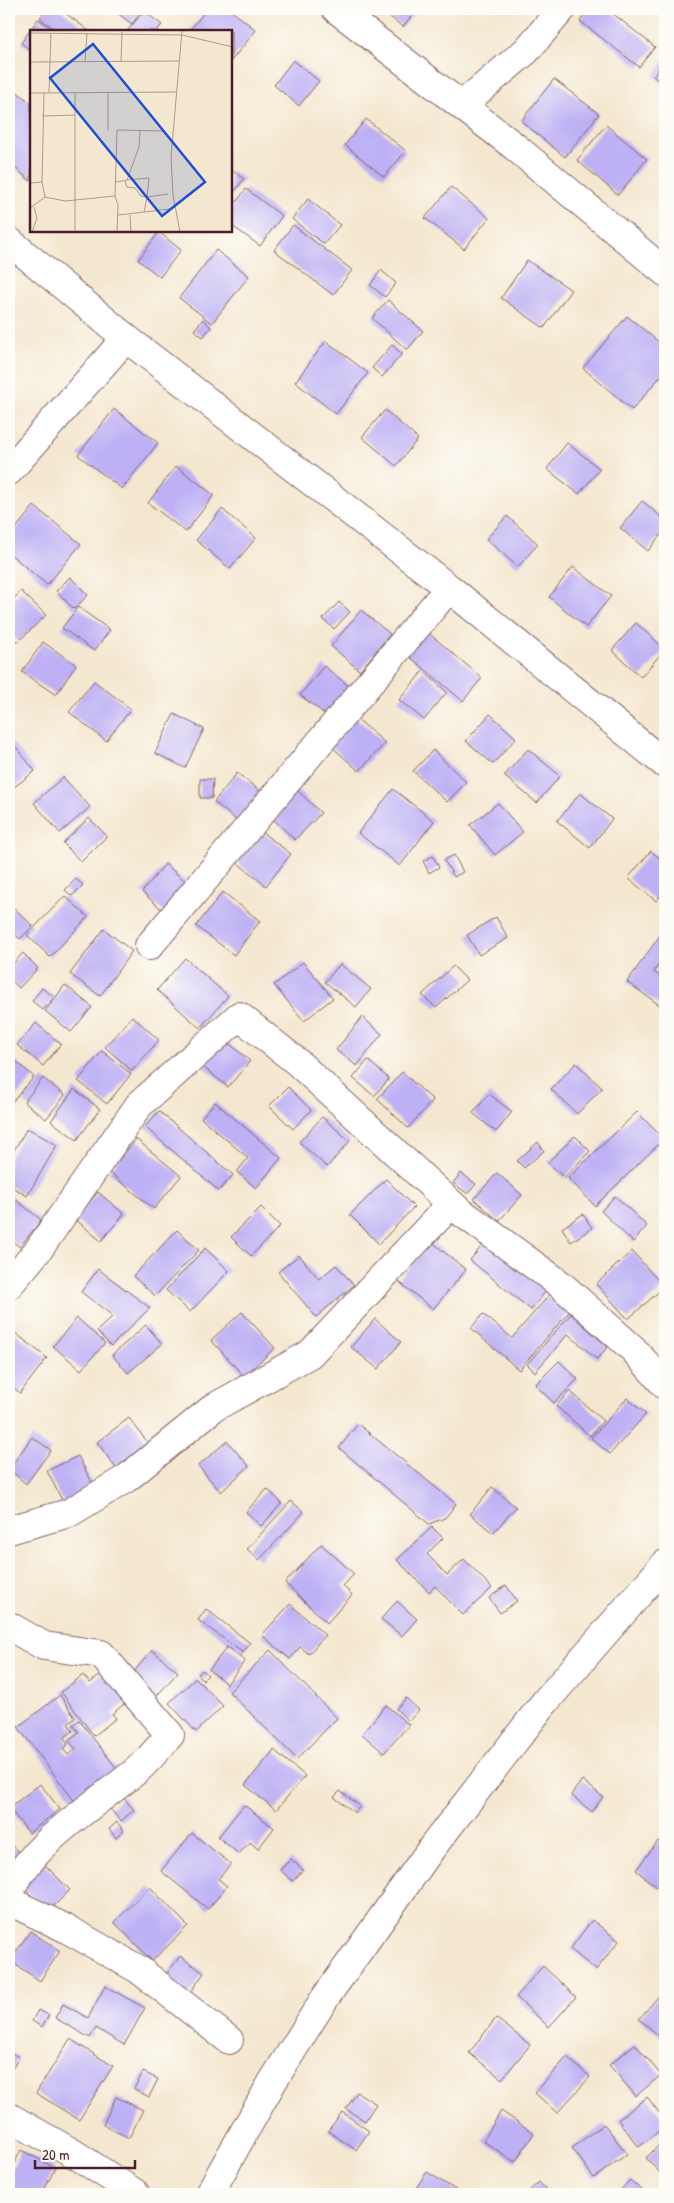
<svg xmlns="http://www.w3.org/2000/svg" width="674" height="2203" font-family="'Patrick Hand',sans-serif">
<rect width="100%" height="100%" fill="#fdfcf7"/>
<filter id="ink" filterUnits="userSpaceOnUse"><feTurbulence type="fractalNoise" baseFrequency=".02" numOctaves="2"/><feDisplacementMap in="SourceGraphic" scale="10" xChannelSelector="R" yChannelSelector="G"/><feConvolveMatrix kernelMatrix="1 2 1 2 8 2 1 2 1" color-interpolation-filters="sRGB"/></filter>
<filter id="wash" filterUnits="userSpaceOnUse"><feTurbulence type="fractalNoise" baseFrequency=".0096" numOctaves="4" result="noise"/><feDisplacementMap in="SourceGraphic" scale="20" xChannelSelector="R" yChannelSelector="G"/><feGaussianBlur stdDeviation="1.12" result="paint"/><feColorMatrix in="noise" values="0 0 0 0 0 0 0 0 0 0 0 0 0 0 0 0 0 1.4 0 .05"/><feComposite in="paint" operator="in"/></filter>
<g filter="url(#wash)">
<rect width="100%" height="100%" fill="#f4e7cf"/>
<g id="blocks">
<path fill="#beb0f4" d="M47 9H60L89 31H57L40 18Z
M120 9H143L132 24 117 13Z
M207 9H229L256 30 231 61V31H189Z
M380 9H417L403 27Z
M589 9H607L655 47 639 67 580 21Z
M144 11 162 25 156 31H127Z
M38 19 55 31H31V50L21 43Z
M293 60 319 81 299 106 274 85Z
M665 60V86L653 76Z
M554 79 599 114 565 157 521 121Z
M12 88 31 103V181L9 163V93Z
M366 119 406 151 384 177 345 145Z
M606 125 647 159 618 195 577 160Z
M231 170 244 179 231 196Z
M451 187 489 218 464 249 425 218Z
M246 189 282 216 260 246 231 225V209Z
M308 199 340 225 324 244 292 219Z
M293 225 352 270 333 295 274 250Z
M159 232 181 250 160 277 138 260Z
M216 250 249 276 212 323 179 298Z
M527 260 571 290 544 328 501 298Z
M381 270 396 283 385 297 370 285Z
M388 300 423 331 407 350 372 318Z
M627 316 665 347V371L632 410 583 368Z
M203 319 211 327 203 337 194 330Z
M326 341 368 373 336 414 295 382Z
M392 345 402 354 382 377 372 368Z
M114 409 158 443 122 489 78 455Z
M385 410 418 439 396 466 362 437Z
M567 443 600 469 579 494 547 469Z
M176 466 214 495 186 532 148 503Z
M642 501 665 520V529L648 551 620 528Z
M34 506 81 544 47 585 9 553V537Z
M222 509 256 538 230 569 196 540Z
M507 516 538 544 518 567 486 539Z
M573 567 611 596 586 627 549 597Z
M70 577 88 595 74 609 56 591Z
M21 591 46 615 18 642 9 632V604Z
M339 602 350 612 334 629 323 619Z
M78 607 110 630 94 651 62 628Z
M361 610 390 634 360 671 331 646Z
M636 623 665 649 641 677 612 650Z
M424 629 482 678 463 701 404 652Z
M43 642 76 665 56 695 22 672Z
M324 666 349 686 326 715 300 695Z
M423 671 447 692 424 720 399 700Z
M94 681 131 709 106 741 69 712Z
M174 714 204 729 185 768 155 753Z
M490 714 516 738 493 764 466 741Z
M355 717 385 743 359 771 330 745Z
M12 742 35 771 9 791V744Z
M528 749 560 776 537 803 504 776Z
M433 750 466 782 447 802 413 771Z
M237 773 264 794 241 824 214 802Z
M63 777 90 807 60 833 34 803Z
M200 779H213L212 798H200Z
M295 788 321 813 295 840 269 815Z
M393 789 434 821 400 866 358 833Z
M580 793 612 819 590 848 557 821Z
M498 803 523 832 495 855 470 825Z
M89 818 107 836 81 862 63 843Z
M259 830 291 854 266 886 235 861Z
M651 851 665 863V890L656 901 628 878Z
M454 855 463 872 454 877 444 860Z
M433 856 439 867 429 873 423 861Z
M165 864 190 885 167 914 142 892Z
M76 879 83 885 72 896 65 890Z
M223 892 260 921 234 955 196 926Z
M65 896 88 917 50 957 27 935Z
M14 908 33 926 20 939 9 929V913Z
M496 917 508 938 479 955 467 935Z
M104 929 132 951 100 996 70 974Z
M661 934 665 937V955L654 972 665 980V1009L627 982Z
M23 953 38 968 19 988 9 978V968Z
M185 958 228 996 200 1028 157 990Z
M303 962 333 998 304 1021 274 985Z
M340 964 371 989 356 1007 325 982Z
M453 966 467 980 436 1008 422 995Z
M65 985 92 1007 71 1032 45 1011Z
M42 988 54 997 43 1010 32 1001Z
M132 1016 159 1040 132 1071 105 1047Z
M362 1017 382 1034 357 1066 336 1050Z
M36 1023 61 1044 43 1066 17 1045Z
M224 1039 250 1061 228 1087 202 1066Z
M102 1051 131 1074 107 1104 78 1081Z
M9 1055 34 1077 12 1102 9 1099Z
M368 1060 389 1079 374 1096 353 1078Z
M576 1063 602 1088 577 1114 551 1089Z
M402 1072 433 1100 408 1128 377 1099Z
M43 1078 65 1095 46 1119 24 1102Z
M288 1087 311 1110 293 1129 269 1106Z
M74 1089 100 1109 77 1140 51 1121Z
M489 1094 512 1112 496 1132 473 1113Z
M215 1102 281 1158 256 1188 237 1172 248 1158 201 1118Z
M159 1111 233 1175 219 1191 145 1127Z
M637 1112 664 1139 595 1206 568 1178Z
M322 1117 350 1141 327 1167 299 1142Z
M27 1128 57 1145 27 1196 9 1185V1159Z
M575 1136 590 1151 564 1178 548 1162Z
M136 1139 181 1176 154 1209 109 1172Z
M538 1142 544 1151 524 1168 517 1161Z
M461 1173 476 1184 468 1194 453 1183Z
M497 1173 522 1195 499 1221 474 1199Z
M386 1179 414 1207 379 1244 350 1215Z
M98 1192 124 1214 101 1241 75 1219Z
M9 1194 41 1220 20 1247 9 1239Z
M615 1196 647 1226 633 1242 601 1211Z
M261 1207 280 1226 251 1256 231 1237Z
M583 1214 592 1228 571 1242 562 1228Z
M665 1220V1232L660 1225Z
M177 1230 199 1250 155 1296 133 1276Z
M431 1241 466 1270 433 1309 398 1281Z
M486 1241 546 1291 531 1310 470 1260Z
M205 1248 229 1271 190 1312 166 1290Z
M632 1251 664 1287 628 1319 596 1284Z
M299 1255 319 1279 336 1265 354 1285 316 1317 278 1272Z
M98 1269 150 1308 111 1346 97 1331 113 1316 81 1292Z
M550 1294 570 1311 519 1370 471 1328 483 1314 512 1338Z
M242 1312 275 1348 244 1376 211 1340Z
M571 1314 608 1347 597 1359 568 1334 535 1372 527 1364Z
M77 1318 105 1343 81 1370 53 1346Z
M375 1319 401 1342 378 1369 351 1347Z
M146 1325 162 1344 128 1373 112 1355Z
M9 1328 47 1358 20 1393 9 1384Z
M559 1361 578 1379 554 1403 535 1385Z
M570 1391 603 1421 590 1436 556 1406Z
M627 1398 646 1414 610 1454 591 1438Z
M129 1418 151 1447 118 1471 97 1442Z
M358 1424 456 1504 445 1518 429 1524 339 1448Z
M32 1437 51 1450 26 1484 9 1469Z
M227 1441 249 1466 221 1492 198 1466Z
M78 1456 95 1488 64 1504 47 1471Z
M492 1487 516 1507 493 1533 470 1514Z
M267 1489 282 1503 261 1526 246 1512Z
M291 1501 304 1512 259 1560 247 1549Z
M432 1527 443 1538 427 1554 447 1575 464 1559 492 1588 463 1615 435 1586 429 1592 397 1560Z
M321 1544 354 1574 343 1586 352 1595 327 1623 285 1583Z
M506 1585 517 1601 500 1613 489 1598Z
M397 1601 417 1619 402 1636 381 1619Z
M290 1604 325 1635 309 1654 300 1647 290 1659 262 1635Z
M206 1609 250 1643 243 1653 198 1620Z
M227 1647 245 1661 227 1684 209 1670Z
M152 1650 178 1672 153 1700 128 1679Z
M270 1650 337 1718 297 1759 229 1692Z
M203 1670 208 1675 203 1680 198 1674Z
M106 1671 129 1700 112 1714 116 1718 94 1736 61 1692 83 1675 90 1683Z
M196 1678 223 1706 196 1732 169 1703Z
M60 1695 75 1718 68 1724 73 1731 64 1738 68 1744 63 1749 68 1755 76 1749 68 1740 79 1732 73 1725 79 1720 118 1770 76 1803 18 1727Z
M406 1698 419 1710 409 1721 396 1709Z
M386 1705 409 1725 384 1753 362 1734Z
M274 1750 305 1776 276 1810 245 1785Z
M582 1780 603 1797 592 1812 571 1795Z
M40 1784 60 1809 29 1833 9 1808Z
M340 1791 360 1806 355 1813 334 1797Z
M123 1797 134 1810 121 1821 110 1809Z
M244 1805 274 1828 258 1849 250 1842 239 1854 218 1837Z
M117 1822 124 1831 116 1838 109 1829Z
M192 1833 231 1864 218 1879 227 1886 208 1909 161 1871Z
M658 1841 665 1847V1880L659 1889 636 1870Z
M9 1843 20 1853 9 1865Z
M291 1859 303 1870 293 1881 280 1870Z
M44 1864 70 1890 48 1912 22 1886Z
M150 1887 188 1926 152 1961 114 1922Z
M592 1920 619 1941 596 1970 570 1949Z
M30 1931 60 1951 40 1981 10 1961Z
M180 1956 204 1973 187 1997 162 1980Z
M543 1966 576 1997 549 2027 516 1997Z
M105 1986 145 2008 124 2045 96 2028 90 2038 55 2018 63 2004 88 2018Z
M664 1990 665 2036 663 2039 639 2019Z
M9 1992 13 1995 9 2002Z
M38 2010 49 2015 42 2027 32 2021Z
M496 2018 530 2045 502 2079 469 2053Z
M70 2039 113 2066 79 2120 36 2093Z
M635 2044 661 2075 636 2096 609 2065Z
M9 2052 19 2057 9 2074Z
M567 2057 590 2077 557 2113 535 2093Z
M143 2072 158 2079 149 2097 134 2089Z
M357 2092 376 2104 365 2121 346 2109Z
M116 2097 143 2110 129 2138 103 2125Z
M647 2097 665 2120V2126L639 2147 618 2120Z
M501 2111 534 2133 515 2162 483 2141Z
M342 2112 369 2131 356 2150 328 2131Z
M604 2124 627 2154 594 2178 572 2148Z
M665 2139V2167L660 2173 646 2158Z
M21 2150 55 2168 42 2194H9V2174Z
M427 2172 462 2194H412Z
M630 2180 646 2194H617Z
M539 2182 550 2194H526Z"/>
</g>
</g>
<g filter="url(#ink)">
<use href="#blocks" fill-opacity="0" stroke="#866564" stroke-width="1"/>
<g fill="none" stroke-linecap="round" stroke-linejoin="round">
<defs>
<path id="minor" d="M336 9 514 146 665 272
M462 105 526 51 562 9
M9 241 126 338 449 588 665 764
M9 471 126 338
M149 946 449 588
M9 1285 39 1249 139 1105 239 1016 296 1061 457 1209 560 1284 633 1349 665 1385
M9 1530 69 1513 127 1478 213 1408 310 1354 451 1204
M9 1626 44 1646 101 1654 170 1735C159 1747 148 1761 136 1771 91 1808 36 1839 9 1892
M9 1901 67 1929 138 1969 229 2040
M9 2117 73 2153 135 2193"/>
<path id="major" d="M209 2194 273 2081 325 1998 434 1845 545 1702 665 1564"/>
</defs>
<use href="#minor" stroke="#866564" stroke-width="30"/>
<use href="#major" stroke="#866564" stroke-width="30"/>
<use href="#minor" stroke="#fff" stroke-width="28"/>
<use href="#major" stroke="#fff" stroke-width="28"/>
</g>
</g>
<g transform="translate(30 30)">
<rect width="202" height="202" fill="#f4e7cf"/>
<path fill="none" stroke="#b0978d" stroke-width="1" d="M0 3 152 5 203 17M55 31 57 3M91 31 92 2M0 32 149 31M19 62 21 3M0 63 146 62M12 86 45 85M78 100V62M97 150 119 148 117 167 138 164M95 151 97 157 105 158 111 166 117 167 114 182 140 179M86 152 97 150 109 117 110 101M0 153 12 152 14 63M85 166 88 175 87 202M15 167 35 171 85 166 87 100 134 101M0 178 15 167 12 152M88 185 114 182M100 185 101 202M2 202 7 188 4 177M45 202V63M150 202 143 165 141 127 152 1"/>
<path fill="#1d4ed8" fill-opacity="0.15" stroke="#1d4ed8" stroke-width="2.5" d="M63 14 175 152 132 186 20 48Z"/>
<rect width="202" height="202" fill="none" stroke="#4a1f2b" stroke-width="2.5"/>
</g>
<rect width="674" height="2203" fill="none" stroke="#fdfcf7" stroke-width="30"/>
<path d="M35 2160v8h100v-8" fill="none" stroke="#4a1f2b" stroke-width="2.5"/>
<text x="42" y="2160" font-size="15" fill="#4a1f2b" stroke="#fdfcf7" stroke-width="4" paint-order="stroke">20 m</text>
</svg>
